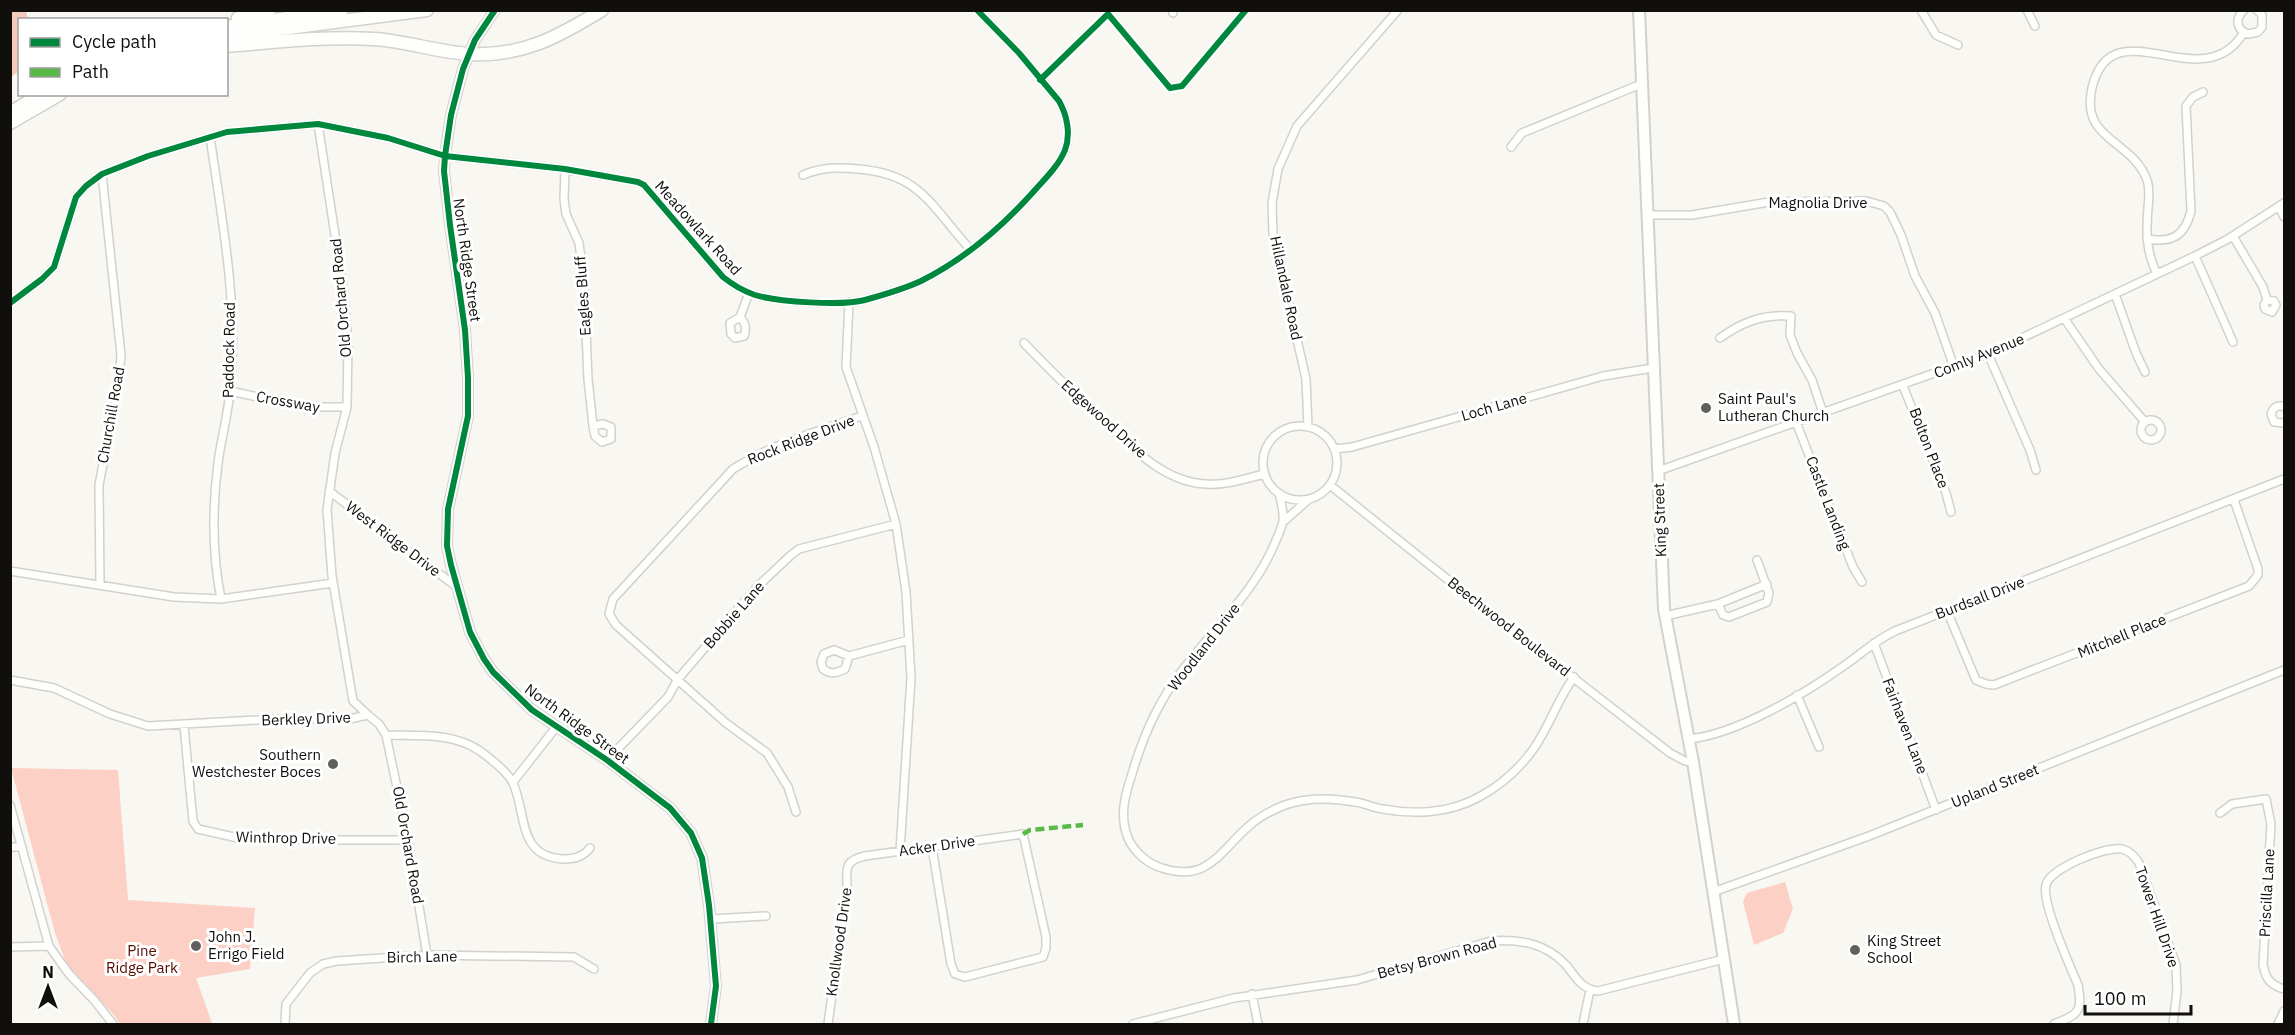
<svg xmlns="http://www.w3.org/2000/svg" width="2295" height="1035" font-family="'IBM Plex Sans',sans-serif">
<rect width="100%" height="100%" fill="#f8f7f2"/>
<path fill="#fcd0c4" d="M11 768 118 770 128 900 255 908 250 969 196 978 212 1023 216 1024H120L114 1015 67 965 55 933Z
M1785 882 1793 909 1783 933 1754 945 1743 902 1747 893Z"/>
<path fill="#f6c9bd" d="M11 10 26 11 28 19 20 20 19 71 11 77Z"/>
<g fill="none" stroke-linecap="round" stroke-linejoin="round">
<defs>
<path id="minor" d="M1172 10 1173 13
M1921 10 1936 35 1958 45
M2027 10 2035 26
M2244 10C2235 18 2236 30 2248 34L2258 32 2262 27V15L2257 10
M318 124 343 287 348 344 347 407 335 453 327 510 332 576 353 701 368 715
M210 137C222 220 239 306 230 391 228 415 221 439 218 463 212 509 212 553 221 599
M1511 147 1522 133 1641 84
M565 169 564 199 566 214 579 243 584 281 588 379 593 426
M803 175C822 167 838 167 858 169 922 174 931 207 971 250
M2279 207 2284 217
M1648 215H1692L1769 202 1866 201 1884 206 1890 212 1901 235 1915 276 1935 313 1954 367
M2233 236 2263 287 2267 300 2264 305 2265 309 2272 312 2276 305 2274 301 2267 300
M2147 239C2172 243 2185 236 2191 211L2186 106 2193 97 2203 92
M2195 256 2233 342
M2157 274C2146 252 2146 232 2148 208 2149 199 2150 189 2147 180 2132 139 2080 141 2092 88 2112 3 2203 102 2244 32
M2115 294 2136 353 2145 372
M849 302 846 367 874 447 896 524 906 592 911 678 900 851
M10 303 42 279 54 267 76 197 86 186 102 174 148 156 227 132 318 124 388 138 445 156 565 169 638 182 644 185 723 277C733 285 743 291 755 295 778 302 842 306 865 300 883 295 904 289 921 281 965 259 1003 226 1035 190 1046 178 1059 165 1065 150 1071 134 1067 115 1059 101L1019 53 977 10
M740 317C745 322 747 329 744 336L735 338 731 334 730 323Z
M740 317 749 293
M2064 318 2099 369 2145 422
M1720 338C1742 322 1763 314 1791 316L1790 335 1797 353 1812 380 1823 413
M1024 343C1047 367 1071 391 1096 414 1127 442 1161 482 1206 484 1225 486 1246 478 1265 474
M1988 354 2030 450 2036 470
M1903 386 1946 493 1951 512
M230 391 305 407H347
M2284 407C2277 404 2273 408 2271 414L2274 422 2284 423
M2141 430a10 10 0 1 1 20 0a10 10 0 1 1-20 0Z
M1796 422 1853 567 1862 582
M603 424 611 427V439L602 442 595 436 593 426Z
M1308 426 1306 379 1273 234 1272 203 1278 169 1297 126 1398 10
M1263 463a37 37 0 1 1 74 0a37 37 0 1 1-74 0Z
M1335 449 1352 447 1603 376 1653 368
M1658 471 1988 354 2195 256 2228 239 2284 203
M1330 485 1477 603 1670 753 1685 761 1693 762
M329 491 457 587
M1279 493C1281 501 1284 512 1283 521 1282 527 1279 533 1277 538 1257 590 1214 628 1181 672 1159 701 1142 739 1132 774 1125 795 1119 816 1128 838 1134 852 1148 864 1162 868 1208 883 1220 851 1249 826 1259 817 1272 810 1285 805 1307 797 1333 798 1355 802 1365 803 1373 808 1383 809 1415 815 1450 813 1479 797 1500 786 1518 770 1532 751 1549 728 1557 700 1574 677
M1283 522 1308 500
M10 571 174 597 221 599 333 583
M100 584 99 485 118 386 121 355 102 174
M1718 604 1723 615 1729 617 1767 602 1769 593 1757 560
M1947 611 1976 680 1986 684 1994 685 2249 586 2258 575V569L2234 500
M1665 616 1718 604 1767 584
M1874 643 1936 810
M849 656 845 669C836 673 831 675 823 669L821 662 824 654 834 650 849 656 909 640
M10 680 54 688 110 714 148 726 275 719H349L368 715 379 724 386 735C418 736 452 732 480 751 491 759 507 771 513 783 527 814 517 858 565 859 575 859 584 856 590 848
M1797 695 1819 747
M184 726 193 821 198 829 247 840H408
M386 735 408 840 427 955
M1688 739C1736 735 1806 693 1845 665 1862 653 1876 640 1895 631L2284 479
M607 760 668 697 678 679 757 587 791 555 799 549 896 524
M513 782 557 726
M10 805 49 946 69 974 94 1000 113 1024
M796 812 788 787 767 753 726 723 616 625 609 614 613 599 733 469C772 444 818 431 862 416
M2220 813 2232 804 2266 799 2271 824 2263 964C2265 978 2270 985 2284 989
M10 847H22
M1713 892 1869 836 2284 670
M711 919 766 916
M10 947 49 946
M1252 994 1258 1024
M285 1024 286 1004 310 973 323 964 337 961 427 955 574 957 594 969
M828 1024 847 888C847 869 843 861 865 856L1023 834 1046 937V948L1043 957 965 977 955 974 951 964 932 847
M1133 1024 1234 998 1357 980 1491 941C1520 939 1546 943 1566 965 1576 977 1581 989 1598 991L1724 959
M1583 1024 1590 990
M2054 1024C2078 1015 2083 1012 2078 985 2070 966 2041 902 2046 885 2050 868 2106 846 2122 849 2130 851 2134 856 2139 863L2176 965 2177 991 2173 1024
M2278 1024 2284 1011"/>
<path id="tertiary" d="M495 10 475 40 463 69 451 115 445 156 444 171 450 225 465 330 468 378V416L448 509 447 546 451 565 470 632 484 659 493 672 532 710 607 760 670 808 691 833 702 858 709 905 716 986 711 1024"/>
<path id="secondary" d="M1639 10 1664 609 1693 762 1734 1024"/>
<path id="motorway" d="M238 18 269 10
M226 27 342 10
M226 36 427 10
M226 46C275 42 325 36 374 39 406 41 437 52 469 54 522 57 558 37 602 10
M10 113 41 94
M10 123 60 94"/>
</defs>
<use href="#minor" stroke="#d2d1cd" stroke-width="10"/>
<use href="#tertiary" stroke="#d2d1cd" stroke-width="12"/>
<use href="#secondary" stroke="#d2d1cd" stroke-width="14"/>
<use href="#motorway" stroke="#d2d1cd" stroke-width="15"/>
<use href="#minor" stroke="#fefefd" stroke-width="7"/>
<use href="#tertiary" stroke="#fefefd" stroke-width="9"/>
<use href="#secondary" stroke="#fefefd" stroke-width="10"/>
<use href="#motorway" stroke="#fefefd" stroke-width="12"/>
<path stroke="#58b947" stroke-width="4.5" stroke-dasharray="9 4.5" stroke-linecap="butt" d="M1023 834 1030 830 1083 825"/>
<defs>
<path id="cycleway" d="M495 10 475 40 463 69 451 115 445 156 444 171 450 225 465 330 468 378V416L448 509 447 546 451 565 470 632 484 659 493 672 532 710 607 760 670 808 691 833 702 858 709 905 716 986 711 1024
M1040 80 1108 14 1170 88 1182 86 1246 10
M10 303 42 279 54 267 76 197 86 186 102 174 148 156 227 132 318 124 388 138 445 156 565 169 638 182 644 185 723 277C733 285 743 291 755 295 778 302 842 306 865 300 883 295 904 289 921 281 965 259 1003 226 1035 190 1046 178 1059 165 1065 150 1071 134 1067 115 1059 101L1019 53 977 10"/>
</defs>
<use href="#cycleway" stroke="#fff" stroke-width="10"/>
<use href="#cycleway" stroke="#00873e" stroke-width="6"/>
</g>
<g fill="#61605c" stroke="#fff" stroke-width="2">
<circle cx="1706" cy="408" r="6"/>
<circle cx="333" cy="764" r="6"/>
<circle cx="196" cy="946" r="6"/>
<circle cx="1855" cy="950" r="6"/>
</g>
<g text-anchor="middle" stroke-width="6" stroke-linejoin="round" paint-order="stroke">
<g font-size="15" fill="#100f0c" stroke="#fff">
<text x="1818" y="208">Magnolia Drive</text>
<text transform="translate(698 228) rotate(48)" y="5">Meadowlark Road</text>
<text transform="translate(467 260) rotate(82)" y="5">North Ridge Street</text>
<text transform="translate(1286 288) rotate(78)" y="5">Hillandale Road</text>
<text transform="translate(583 296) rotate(-94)" y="5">Eagles Bluff</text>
<text transform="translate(341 298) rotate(-95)" y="5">Old Orchard Road</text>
<text transform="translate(229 350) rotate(-89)" y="5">Paddock Road</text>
<text transform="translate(1979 356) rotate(-22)" y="5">Comly Avenue</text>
<text transform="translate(288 402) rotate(10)" y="5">Crossway</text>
<text transform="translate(1494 407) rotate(-16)" y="5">Loch Lane</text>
<text transform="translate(111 415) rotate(-80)" y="5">Churchill Road</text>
<text transform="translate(1104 419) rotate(42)" y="5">Edgewood Drive</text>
<text transform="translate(801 440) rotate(-21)" y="5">Rock Ridge Drive</text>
<text transform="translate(1929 448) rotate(69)" y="5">Bolton Place</text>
<text transform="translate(1828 503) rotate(69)" y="5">Castle Landing</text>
<text transform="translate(1660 520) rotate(-92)" y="5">King Street</text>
<text transform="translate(393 539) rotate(37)" y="5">West Ridge Drive</text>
<text transform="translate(1980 598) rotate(-21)" y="5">Burdsall Drive</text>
<text transform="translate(734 615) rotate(-49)" y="5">Bobbie Lane</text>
<text transform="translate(1509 627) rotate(38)" y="5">Beechwood Boulevard</text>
<text transform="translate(2122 636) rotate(-22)" y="5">Mitchell Place</text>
<text transform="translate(1204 647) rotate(-52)" y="5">Woodland Drive</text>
<text transform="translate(306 719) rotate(-2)" y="5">Berkley Drive</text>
<text transform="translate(577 724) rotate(36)" y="5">North Ridge Street</text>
<text transform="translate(1905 726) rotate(69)" y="5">Fairhaven Lane</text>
<text transform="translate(1995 786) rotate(-22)" y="5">Upland Street</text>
<text transform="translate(286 838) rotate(1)" y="5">Winthrop Drive</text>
<text transform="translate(408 845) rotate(80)" y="5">Old Orchard Road</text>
<text transform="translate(937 846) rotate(-8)" y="5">Acker Drive</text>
<text transform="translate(2267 893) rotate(-87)" y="5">Priscilla Lane</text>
<text transform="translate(2157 917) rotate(71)" y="5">Tower Hill Drive</text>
<text transform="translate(839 942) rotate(-82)" y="5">Knollwood Drive</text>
<text transform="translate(422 957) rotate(-1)" y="5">Birch Lane</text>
<text transform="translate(1437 958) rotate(-15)" y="5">Betsy Brown Road</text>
</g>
<g font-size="15" fill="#100f0c" stroke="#fff" text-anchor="start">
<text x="1718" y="404">Saint Paul's<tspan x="1718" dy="17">Lutheran Church</tspan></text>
<text x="321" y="760" text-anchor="end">Southern<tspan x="321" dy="17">Westchester Boces</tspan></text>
<text x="208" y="942">John J.<tspan x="208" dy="17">Errigo Field</tspan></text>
<text x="1867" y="946">King Street<tspan x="1867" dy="17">School</tspan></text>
</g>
<g font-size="15" fill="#530c00" stroke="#fff">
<text x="142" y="956">Pine<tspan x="142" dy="17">Ridge Park</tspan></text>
</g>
</g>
<rect width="2295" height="1035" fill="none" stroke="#100f0c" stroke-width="24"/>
<rect x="18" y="18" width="210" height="78" fill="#ffffff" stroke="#9f9f9e" stroke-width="1.5"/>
<rect x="30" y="38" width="30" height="9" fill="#00873e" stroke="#9f9f9e" stroke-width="1.5"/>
<text x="72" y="48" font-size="18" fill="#100f0c">Cycle path</text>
<rect x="30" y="68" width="30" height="9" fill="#58b947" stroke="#9f9f9e" stroke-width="1.5"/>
<text x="72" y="78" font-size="18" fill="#100f0c">Path</text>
<g transform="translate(48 987)" stroke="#ffffff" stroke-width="4.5" paint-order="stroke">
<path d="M0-4.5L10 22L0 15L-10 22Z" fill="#100f0c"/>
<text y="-9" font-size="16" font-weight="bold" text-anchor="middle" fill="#100f0c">N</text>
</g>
<path d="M2085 1005v9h106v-9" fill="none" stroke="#100f0c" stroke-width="3"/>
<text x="2094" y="1005" font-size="18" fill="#100f0c" stroke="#ffffff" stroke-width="4.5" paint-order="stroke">100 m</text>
</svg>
